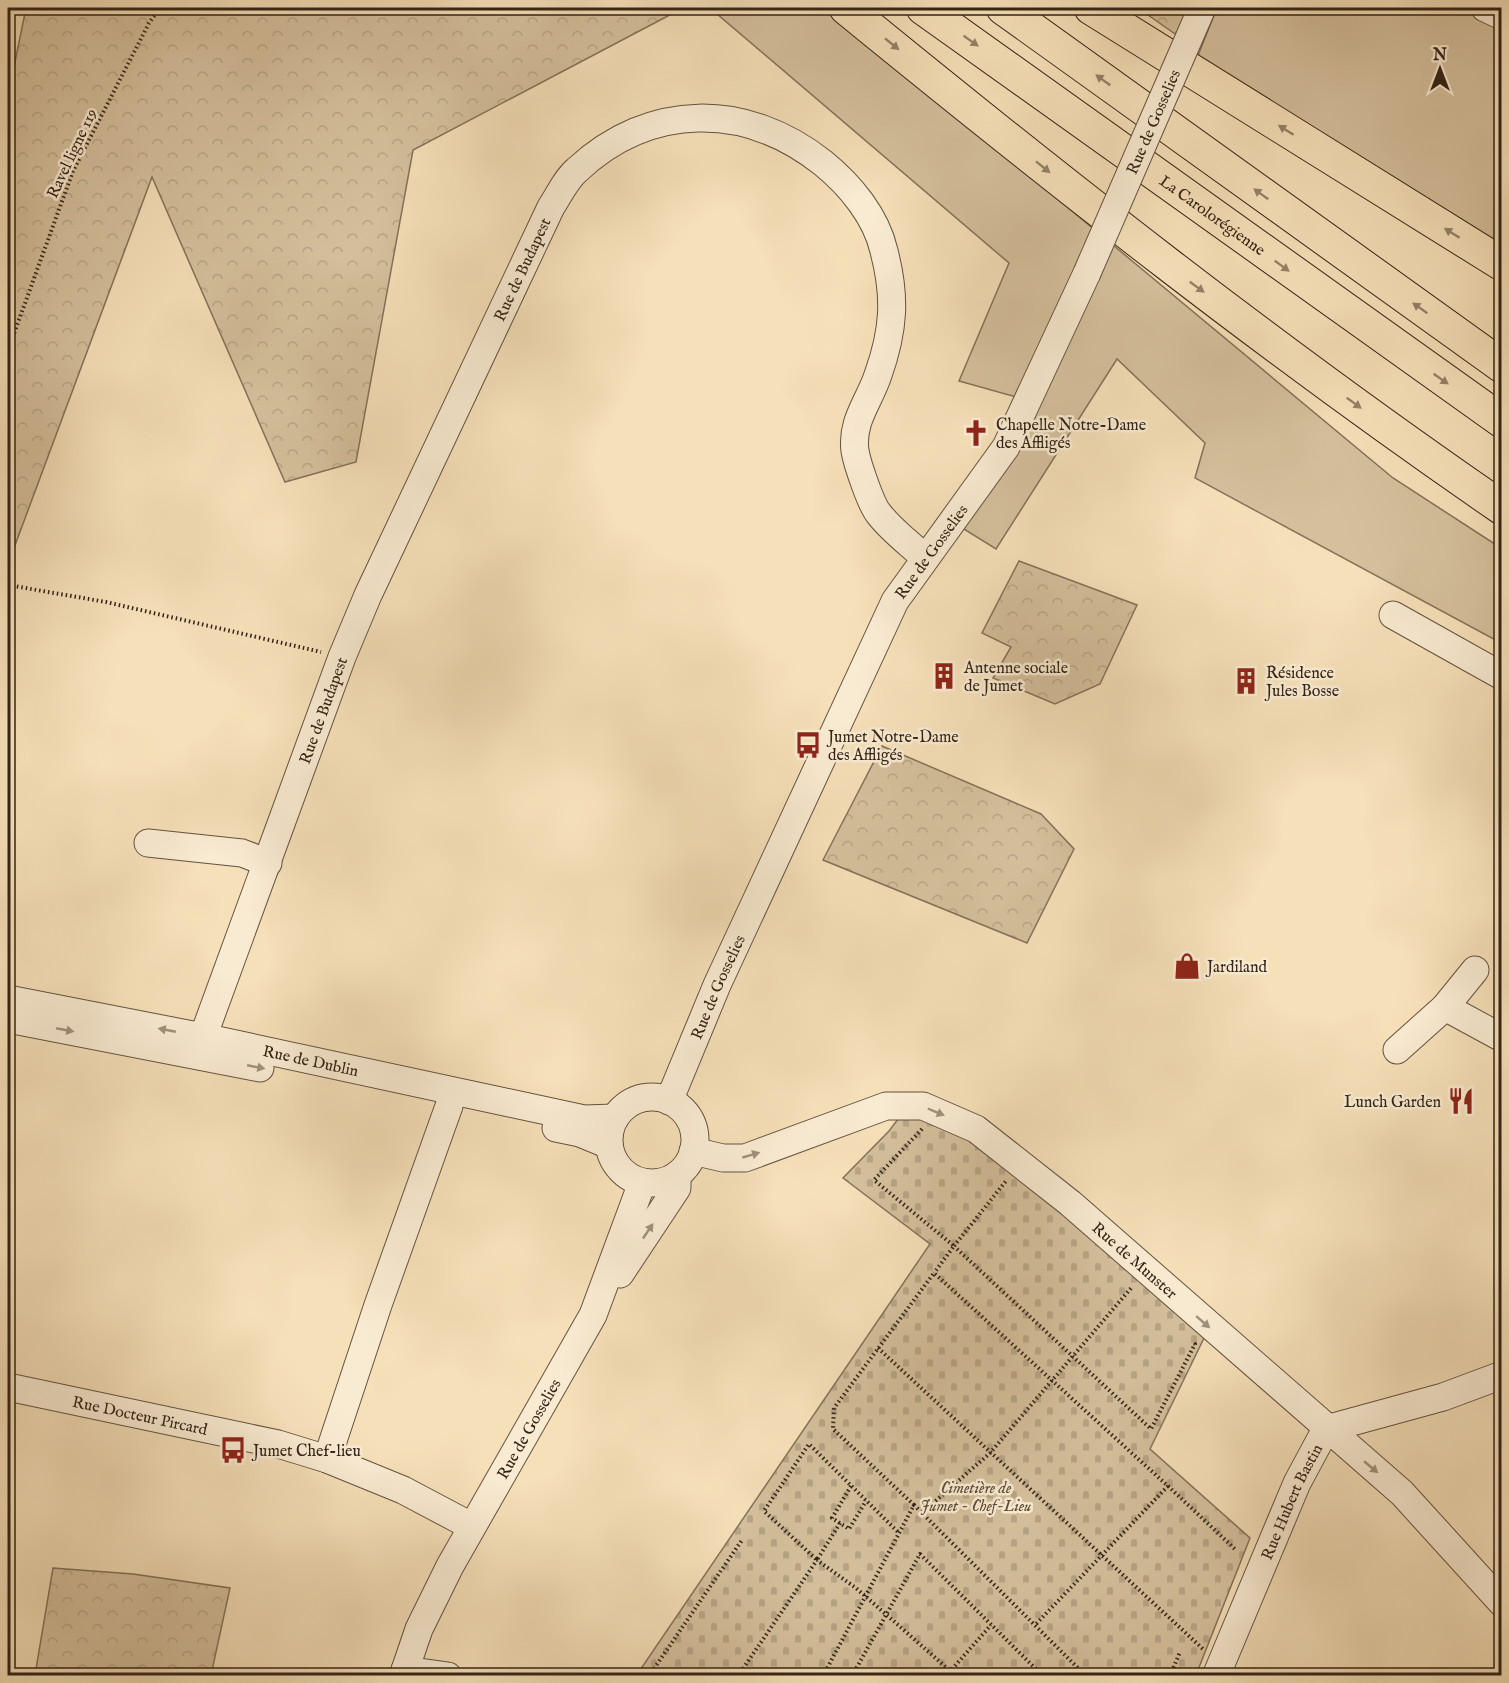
<svg xmlns="http://www.w3.org/2000/svg" width="1509" height="1683" font-family="'IM FELL English',serif">
<defs>
<pattern id="forest-crowns" width="20" height="18" patternUnits="userSpaceOnUse" patternTransform="scale(1.5)"><rect width="20" height="18" fill="#d5c09d"/><path d="M2 6a3 3 0 1 1 6 0M12 15a3 3 0 1 1 6 0" fill="none" stroke="#b7a586"/></pattern>
<pattern id="cemetery-stones" width="16" height="16" patternUnits="userSpaceOnUse" patternTransform="scale(1.5)"><rect width="16" height="16" fill="#d5c09d"/><path d="M2 7V4a2 2 0 0 1 4 0v3zM10 15v-3a2 2 0 0 1 4 0v3z" fill="#b7a586"/></pattern>
</defs>
<rect width="100%" height="100%" fill="#f6e0b9"/>
<filter id="stains"><feTurbulence type="fractalNoise" baseFrequency=".00333" numOctaves="4"/><feColorMatrix values="0 0 0 0 .2 0 0 0 0 .09 0 0 0 0 .02 0 0 0 .5 -.17"/></filter>
<radialGradient id="worn" r=".72"><stop offset=".6" stop-color="#630" stop-opacity="0"/><stop offset="1" stop-color="#630" stop-opacity=".3"/></radialGradient>
<path fill="#d5c09d" stroke="#84725a" stroke-width="1.5" d="M710 8H828L1393 478 1501 548V643L1195 478 1205 443 1117 359 996 549 951 521 1027 400 959 381 1009 263Z
M1217 8H1463L1501 25V258L1195 63Z"/>
<path fill="url(#forest-crowns)" stroke="#84725a" stroke-width="1.5" d="M26 8H683L413 150 356 462 285 482 152 177 11 556 8 555V96Z
M1138 8H1193L1178 36Z
M1019 561 1137 605 1100 684 1055 704 993 678 1011 647 982 633Z
M882 746 1041 814 1074 849 1027 943 823 860Z
M53 1568 133 1574 230 1588 211 1675H35Z"/>
<path fill="url(#cemetery-stones)" stroke="#84725a" stroke-width="1.5" d="M908 1106 984 1146 1206 1334 1150 1449 1250 1538 1196 1675 636 1676 930 1244 843 1178 889 1131Z"/>
<g fill="none" stroke-linecap="round" stroke-linejoin="round">
<defs>
<g id="minor">
<path d="M1485 8 1502 16"/>
<path d="M1393 615 1502 676"/>
<path d="M148 843 242 853 268 863"/>
<path id="s1" d="M8 999 203 1037 584 1119 615 1118"/>
<path d="M1445 1007 1475 970"/>
<path d="M8 1019 260 1068"/>
<path id="s2" d="M203 1037 342 657 368 595 551 207C559 195 566 179 577 170 650 102 746 102 823 163 850 185 876 216 884 251 896 297 894 330 878 375 869 402 851 421 855 451 857 463 871 505 879 514 891 530 910 544 925 558"/>
<path d="M1397 1050 1445 1007 1502 1038"/>
<circle cx="652" cy="1140" r="43"/>
<path id="s3" d="M669 1101 717 985 895 601 1006 447 1087 273"/>
<path d="M556 1128 580 1133 609 1145"/>
<path id="s4" d="M693 1151 723 1158H745L886 1106H923L976 1129 1070 1203 1402 1493 1502 1603"/>
<path d="M620 1274 677 1188V1175"/>
<path id="s5" d="M8 1387 278 1444 327 1459 403 1490 471 1526"/>
<path d="M327 1459 378 1305 449 1106"/>
<path d="M405 1670 448 1676"/>
<path id="s6" d="M403 1676 419 1629 450 1566 593 1315 642 1183"/>
<path id="s7" d="M1216 1676 1297 1483 1326 1429 1443 1397 1502 1375"/>
</g>
<g id="highway">
<path d="M846 8C1059 182 1275 352 1502 508"/>
<path id="s8" d="M923 8 1502 421"/>
<path d="M1003 8 1502 366"/>
<path d="M1091 8 1502 264"/>
</g>
</defs>
<use href="#minor" stroke="#63523f" stroke-width="29"/>
<use href="#highway" stroke="#322316" stroke-width="35"/>
<path stroke="#322316" stroke-width="4" stroke-dasharray="1.5 3" stroke-linecap="butt" d="M8 350 73 171 149 23 160 8
M8 585 106 602 321 652
M922 1129 874 1180 954 1246 934 1273
M954 1246 1006 1181
M957 1249 1151 1429 1195 1344 1193 1343
M878 1348 1203 1649
M851 1486 832 1518 849 1529 866 1501
M1168 1486 1236 1550
M914 1505 833 1429 834 1408 934 1273 1168 1486 1035 1625
M922 1513 990 1453 1132 1287
M840 1523 817 1560 764 1511 809 1444 899 1533
M649 1676 742 1540
M738 1676 817 1560 856 1588 956 1676
M823 1676 914 1505 1086 1676
M852 1676 920 1554 1043 1676
M946 1676 991 1625
M1170 1676 1180 1652"/>
<use href="#minor" stroke="#f9ebd2" stroke-width="27"/>
<use href="#highway" stroke="#f6e0b9" stroke-width="33"/>
<defs>
<g id="minor-bridge">
<path id="s9" d="M1087 273 1202 8"/>
</g>
</defs>
<use href="#minor-bridge" stroke="#63523f" stroke-width="29" stroke-linecap="butt"/>
<use href="#minor-bridge" stroke="#f9ebd2" stroke-width="27"/>
</g>
<defs><path id="oneway-solid" d="M-6-.8H1V-3.2L6.5 0L1 3.2V.8H-6Z" transform="scale(1.5)"/></defs>
<g fill="#948268">
<use href="#oneway-solid" transform="translate(971 41) rotate(35)"/>
<use href="#oneway-solid" transform="translate(892 44) rotate(39)"/>
<use href="#oneway-solid" transform="translate(1103 80) rotate(-144)"/>
<use href="#oneway-solid" transform="translate(1286 130) rotate(-148)"/>
<use href="#oneway-solid" transform="translate(1043 167) rotate(39)"/>
<use href="#oneway-solid" transform="translate(1261 194) rotate(-144)"/>
<use href="#oneway-solid" transform="translate(1452 233) rotate(-148)"/>
<use href="#oneway-solid" transform="translate(1282 266) rotate(36)"/>
<use href="#oneway-solid" transform="translate(1197 287) rotate(36)"/>
<use href="#oneway-solid" transform="translate(1420 308) rotate(-145)"/>
<use href="#oneway-solid" transform="translate(1441 379) rotate(35)"/>
<use href="#oneway-solid" transform="translate(1354 403) rotate(36)"/>
</g>
<g fill="#9f917d">
<use href="#oneway-solid" transform="translate(65 1030) rotate(11)"/>
<use href="#oneway-solid" transform="translate(167 1030) rotate(-169)"/>
<use href="#oneway-solid" transform="translate(256 1067) rotate(11)"/>
<use href="#oneway-solid" transform="translate(936 1112) rotate(23)"/>
<use href="#oneway-solid" transform="translate(751 1155) rotate(-16)"/>
<use href="#oneway-solid" transform="translate(648 1231) rotate(-56)"/>
<use href="#oneway-solid" transform="translate(1203 1322) rotate(41)"/>
<use href="#oneway-solid" transform="translate(1371 1467) rotate(40)"/>
</g>
<defs>
<symbol id="church-bare" viewBox="-9 -9 18 18"><path d="M-1.2-6h2.4v3.5h3.3v2.4h-3.3V6h-2.4V-.1h-3.3v-2.4h3.3Z" fill="#8f2418" stroke="#f9ebd2" stroke-width="2.5" paint-order="stroke"/></symbol>
<symbol id="building-bare" viewBox="-9 -9 18 18"><path d="M-4-6H4V6H1V3H-1V6H-4ZM-2.5-4.3h1.7v1.8h-1.7ZM.8-4.3h1.7v1.8H.8ZM-2.5-1h1.7V.8h-1.7ZM.8-1h1.7V.8H.8Z" fill="#8f2418" stroke="#f9ebd2" stroke-width="2.5" paint-order="stroke"/></symbol>
<symbol id="bus-bare" viewBox="-9 -9 18 18"><path d="M-5-6H5V4H4V6H2V4H-2V6H-4V4H-5ZM-3.5-4V0h7V-4ZM-3.5 1.2v1.5H-2V1.2ZM2 1.2v1.5H3.5V1.2Z" fill="#8f2418" stroke="#f9ebd2" stroke-width="2.5" paint-order="stroke"/></symbol>
<symbol id="shop-bare" viewBox="-9 -9 18 18"><path d="M-5-2.5h2.3a2.7 3.5 0 0 1 5.4 0H5L5.5 6h-11ZM-1.5-2.5h3a1.5 2.3 0 0 0-3 0Z" fill="#8f2418" stroke="#f9ebd2" stroke-width="2.5" paint-order="stroke"/></symbol>
<symbol id="restaurant-bare" viewBox="-9 -9 18 18"><path d="M-5-6h1v4h1v-4h1v4h1v-4h1v5L-1.5 .5V6h-2V.5L-5-1ZM5-6V6H3V1.5H1.5Q1.5-4 5-6Z" fill="#8f2418" stroke="#f9ebd2" stroke-width="2.5" paint-order="stroke"/></symbol>
</defs>
<g fill-rule="evenodd">
<use href="#church-bare" x="957" y="414" width="38" height="38"/>
<use href="#building-bare" x="925" y="657" width="38" height="38"/>
<use href="#building-bare" x="1227" y="662" width="38" height="38"/>
<use href="#bus-bare" x="789" y="726" width="38" height="38"/>
<use href="#shop-bare" x="1168" y="947" width="38" height="38"/>
<use href="#restaurant-bare" x="1442" y="1082" width="38" height="38"/>
<use href="#bus-bare" x="214" y="1431" width="38" height="38"/>
</g>
<g text-anchor="middle" stroke-width="5" stroke-linejoin="round" paint-order="stroke">
<g font-size="16" fill="#322316" stroke="#f9ebd2">
<text dy="6" stroke="none"><textPath href="#s9" startOffset="165">Rue de Gosselies</textPath></text>
<text transform="translate(71 153) rotate(-65)" y="6">Ravel ligne 119</text>
<text dy="6" stroke="none"><textPath href="#s8" startOffset="356">La Carolorégienne</textPath></text>
<text dy="6" stroke="none"><textPath href="#s2" startOffset="832">Rue de Budapest</textPath></text>
<text dy="6" stroke="none"><textPath href="#s3" startOffset="610">Rue de Gosselies</textPath></text>
<text dy="6" stroke="none"><textPath href="#s2" startOffset="348">Rue de Budapest</textPath></text>
<text dy="6" stroke="none"><textPath href="#s3" startOffset="124">Rue de Gosselies</textPath></text>
<text dy="6" stroke="none"><textPath href="#s1" startOffset="309">Rue de Dublin</textPath></text>
<text dy="6" stroke="none"><textPath href="#s4" startOffset="504">Rue de Munster</textPath></text>
<text dy="6" stroke="none"><textPath href="#s5" startOffset="135">Rue Docteur Pircard</textPath></text>
<text dy="6" stroke="none"><textPath href="#s6" startOffset="278">Rue de Gosselies</textPath></text>
<text dy="6" stroke="none"><textPath href="#s7" startOffset="190">Rue Hubert Bastin</textPath></text>
</g>
<g font-size="16" fill="#322316" stroke="#f9ebd2" text-anchor="start">
<text x="996" y="430">Chapelle Notre-Dame<tspan x="996" dy="18">des Affligés</tspan></text>
<text x="964" y="673">Antenne sociale<tspan x="964" dy="18">de Jumet</tspan></text>
<text x="1266" y="678">Résidence<tspan x="1266" dy="18">Jules Bosse</tspan></text>
<text x="828" y="742">Jumet Notre-Dame<tspan x="828" dy="18">des Affligés</tspan></text>
<text x="1207" y="972">Jardiland</text>
<text x="1441" y="1107" text-anchor="end">Lunch Garden</text>
<text x="253" y="1456">Jumet Chef-lieu</text>
</g>
<g font-size="16" font-style="italic" fill="#5b4a38" stroke="#f9ebd2">
<text x="976" y="1493">Cimetière de<tspan x="976" dy="18">Jumet - Chef-Lieu</tspan></text>
</g>
</g>
<rect width="1509" height="1683" fill="none" stroke="#f6e0b9" stroke-width="30"/>
<rect x="9" y="9" width="1491" height="1665" fill="none" stroke="#322316" stroke-width="3"/>
<rect x="15" y="15" width="1479" height="1653" fill="none" stroke="#322316" stroke-width="1.5"/>
<g transform="translate(1440 69)" stroke="#f9ebd2" stroke-width="4.5" paint-order="stroke">
<path d="M0-4.5L10 22L0 15L-10 22Z" fill="#322316"/>
<text y="-9" font-size="16" font-weight="bold" text-anchor="middle" fill="#322316">N</text>
</g>
<rect width="100%" height="100%" filter="url(#stains)"/>
<rect width="100%" height="100%" fill="url(#worn)"/>
</svg>
